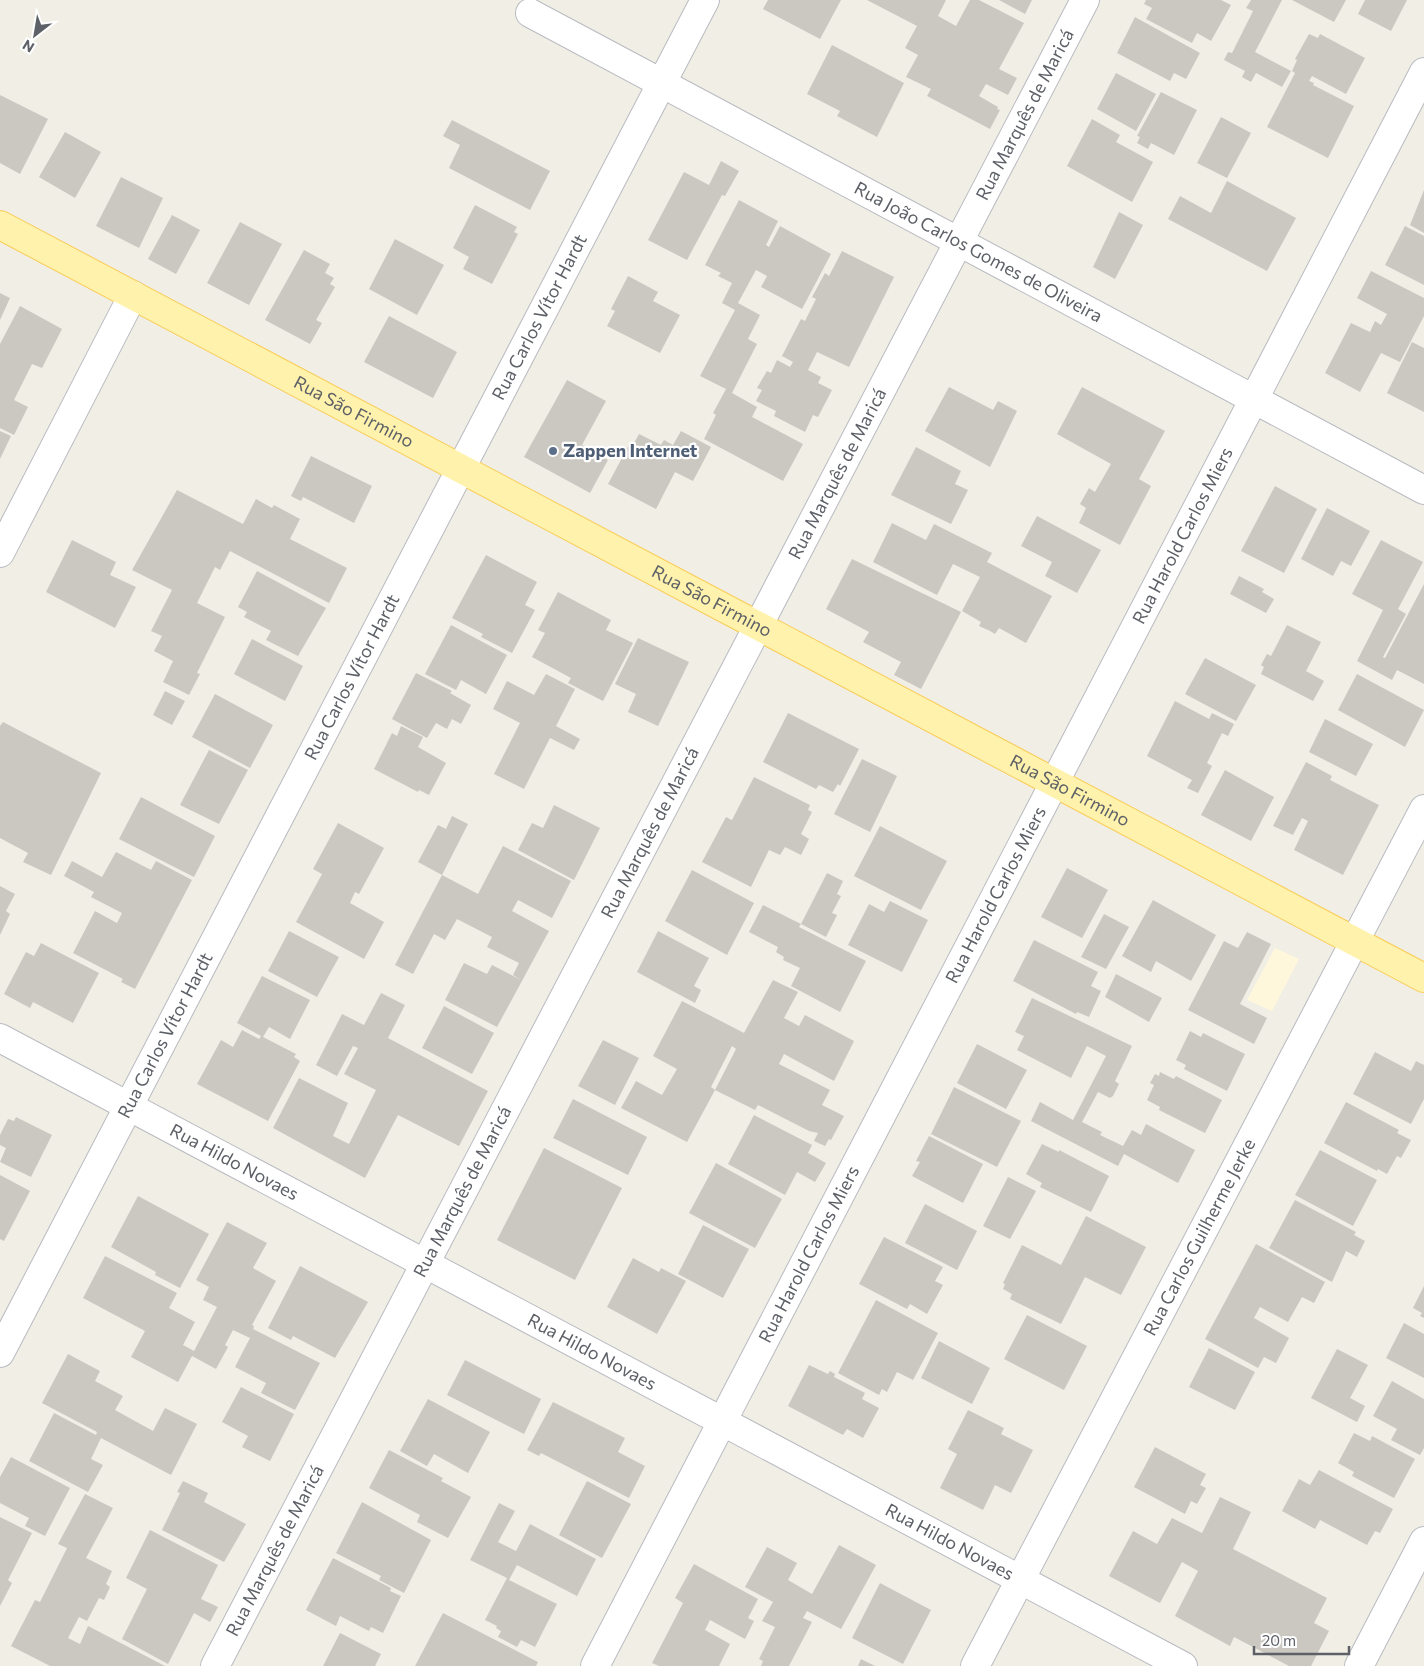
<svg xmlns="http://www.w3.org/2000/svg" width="1424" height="1666" font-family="Commissioner,sans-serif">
<rect width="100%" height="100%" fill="#f0eee5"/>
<path fill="#fff7dc" d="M1275 948 1299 959 1272 1011 1247 1000Z"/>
<path fill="#cbc8c2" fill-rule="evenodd" d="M768 0H841L820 39 763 9Z
M867 0H946L938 16 956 26 970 0H979L1024 23 999 69 1017 78 1008 95 986 84 979 96 998 107 997 109 1000 110 990 129 927 96 931 89 906 77 918 55 905 48 917 26Z
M999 0H1032L1025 14Z
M1146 0H1221L1231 5 1211 41 1197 33 1192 43 1146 19 1152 8 1144 4Z
M1251 0H1282L1255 52 1291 71 1282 87 1256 73 1251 82 1242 77 1245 71 1224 60 1228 52 1232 53 1253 11 1246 8Z
M1292 0H1346L1334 22Z
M1365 0H1407L1391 31 1358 14Z
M1135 17 1200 53 1186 79 1174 73 1170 81 1117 53Z
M1309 34 1318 38 1320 34 1365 58 1346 94 1312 76 1309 81 1314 83 1313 85 1354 106 1328 158 1267 127 1295 73 1292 71 1297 60 1295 59Z
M832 45 904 83 877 137 837 116 840 111 807 94Z
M1116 73 1156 94 1136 131 1097 109Z
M1161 92 1197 110 1174 155 1151 143 1148 149 1137 143 1140 137 1137 136Z
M0 95 48 119 20 174 0 163Z
M1221 117 1251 133 1227 178 1197 163Z
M1092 119 1120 135 1116 142 1153 162 1132 202 1067 166Z
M452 120 550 171 530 210 449 168 460 145 443 136Z
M65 132 101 152 75 198 39 177Z
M721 161 739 171 725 196 722 195 687 260 648 240 684 172 709 185Z
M121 177 163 198 139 248 96 226Z
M1227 181 1296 218 1267 271 1168 219 1180 196 1211 213Z
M1424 190V233L1410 225Z
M739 200 778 221 766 245 769 247 780 226 831 254 802 309 761 287 767 276 756 270 738 303 760 315 748 339 757 344 732 393 757 407 752 417 803 444 783 481 704 439 716 415 713 413 726 389 700 376 735 310 722 303 732 283 718 276 721 273 705 265Z
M475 205 517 227 514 232 518 234 492 284 463 269 469 257 453 248Z
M1119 212 1143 225 1115 279 1093 267Z
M172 215 200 230 176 274 148 259Z
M240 222 282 244 249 305 207 283Z
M1405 226 1424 236V285L1385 265Z
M395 239 444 265 417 315 369 289Z
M304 250 330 264 325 273 334 278 330 284 335 287 316 320 322 323 310 344 265 320Z
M842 251 894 277 849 367 817 352 808 370 821 377 818 383 832 390 818 417 813 415 805 432 774 416 776 411 756 401 762 390 757 388 767 371 771 373 777 360 790 367 793 362 782 356 801 319 805 321 816 299 812 297 825 273 829 276Z
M1371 271 1424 298V316L1400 362 1381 353 1360 392 1325 373 1351 323 1370 332 1375 321 1381 325 1387 314 1357 298Z
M628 276 658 292 653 301 680 315 660 353 607 326 615 311 611 309Z
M0 293 10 298 0 320Z
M20 306 62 329 42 368 32 364 14 400 28 407 14 435 0 428V344Z
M389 316 457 352 433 398 364 362Z
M1412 342 1424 348V412L1387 393Z
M567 380 606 401 582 445 608 460 590 493 524 457Z
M949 387 993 410 998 401 1017 411 990 467 925 431Z
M1082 387 1165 431 1139 479 1151 486 1120 545 1079 523 1086 508 1080 504 1089 488 1095 492 1111 464 1057 434Z
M0 431 11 436 0 459Z
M681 431 711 447 693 481 675 472 656 509 608 484 630 443 633 445 639 434 661 445 664 440 673 445Z
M916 447 961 471 955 484 968 490 951 524 891 495Z
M311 456 372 486 354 523 303 497 301 501 291 496Z
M1275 486 1317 509 1284 573 1241 551Z
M177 490 243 524 256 499 272 508 274 505 300 519 290 539 347 568 329 603 230 551 220 570 215 567 197 603 225 617 197 673 200 674 189 695 163 682 173 661 154 651 162 636 151 631 172 590 132 570Z
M1327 508 1370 531 1351 566 1341 561 1333 576 1301 559Z
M1037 516 1101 550 1077 593 1045 576 1052 562 1021 546Z
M892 523 926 540 934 524 992 553 987 562 1052 596 1026 643 999 628 995 634 990 631 979 626 981 622 962 611 980 577 953 564 937 595 873 562Z
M72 540 116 562 110 575 136 587 115 628 46 592Z
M1381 540 1423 562 1398 609 1406 614 1383 657 1385 658 1424 584V684L1397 670 1392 680 1357 661 1383 610 1352 594Z
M486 555 537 582 525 605 535 610 512 653 481 637 483 634 452 618Z
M852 559 961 612 921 689 894 675 901 662 863 642 869 632 826 609Z
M257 571 326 608 298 656 266 640 271 631 244 617 247 612 238 607Z
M1239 576 1264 589 1262 592 1274 599 1266 613 1230 594Z
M558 592 611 620 606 630 633 643 603 701 568 683 571 678 532 657 545 633 538 630Z
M451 625 507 655 486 694 461 680 456 690 425 674Z
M1287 625 1321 642 1306 671 1324 681 1313 701 1261 674 1264 667 1261 665 1267 654 1271 656Z
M638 638 689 662 658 726 628 712 636 694 615 684Z
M252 639 303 666 285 701 234 674Z
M1205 658 1256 685 1236 721 1185 694Z
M416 673 452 691 450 693 471 705 461 724 452 719 447 729 436 723 427 738 392 719Z
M546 674 575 689 556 726 580 739 574 750 550 738 524 789 494 774 520 723 493 709 507 681 534 695Z
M1357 674 1424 710 1405 747 1338 710Z
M165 691 185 701 172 725 153 715Z
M215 694 273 725 250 768 192 737Z
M1175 701 1209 719 1212 713 1234 724 1228 736 1222 733 1207 763 1212 766 1198 793 1187 788 1192 780 1147 756Z
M788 713 859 749 840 786 838 784 833 792 819 785 816 789 763 762Z
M1325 719 1373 744 1356 776 1309 752Z
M3 722 101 773 51 875 23 862 28 853 0 838V726Z
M401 726 423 737 418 747 446 763 429 795 419 790 418 792 374 769 392 733 397 736Z
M209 750 248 770 219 824 180 805Z
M862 759 897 776 870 832 834 814Z
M1306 762 1332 776 1330 780 1379 805 1343 875 1294 850 1308 821 1302 818 1293 835 1273 826Z
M1225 770 1274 797 1251 841 1201 815Z
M754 777 810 805 808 810 812 812 801 834 809 839 801 855 785 847 780 855 769 850 751 887 702 862 726 817 732 820Z
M141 797 215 836 194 877 119 839Z
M554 805 600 828 574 880 518 850 532 823 543 828Z
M452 816 468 824 442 875 478 894 503 846 571 881 552 918 518 900 512 911 549 931 497 1027 445 1000 464 963 487 974 492 965 521 980 513 975 519 963 487 947 492 937 457 919 445 940 434 934 413 974 395 965 442 875 418 862 438 825 446 829Z
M338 823 384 848 359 894 355 892 350 903 384 922 364 959 296 922 322 874 313 869Z
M880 826 947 861 921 910 854 876Z
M116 852 151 870 156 861 192 880 135 989 121 982 123 979 73 953 95 911 117 923 122 913 91 897 94 892 64 876 72 861 102 877Z
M1067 868 1108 890 1082 938 1041 917Z
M692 870 754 903 727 955 665 921Z
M827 873 843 881 837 894 841 896 832 913 837 915 826 937 801 924Z
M0 886 15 894 6 911 10 914 0 935Z
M1153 900 1216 935 1191 981 1156 961 1151 972 1122 956Z
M890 901 928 920 902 972 848 945 869 904 884 912Z
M763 905 801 924 799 927 866 961 840 1012 791 986 800 968 783 960 784 957 776 952 778 947 749 932Z
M1104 914 1129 927 1106 969 1081 957Z
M289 931 339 957 317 997 268 971Z
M658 931 709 958 694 986 701 990 695 1003 637 972Z
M1247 932 1271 944 1240 1004 1267 1018 1254 1044 1188 1010 1224 941 1238 948Z
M1034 940 1098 972 1091 986 1101 991 1089 1017 1077 1012 1076 1014 1013 981Z
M41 943 99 973 73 1023 33 1002 30 1008 4 994 26 952 34 956Z
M1116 974 1162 998 1149 1022 1105 997Z
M262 976 310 1000 290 1039 269 1027 263 1037 296 1054 294 1057 300 1061 268 1121 197 1084 221 1040 233 1047 242 1030 259 1039 261 1036 237 1023Z
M773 980 798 992 784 1018 799 1026 805 1015 854 1041 834 1081 784 1054 779 1064 830 1090 822 1105 844 1116 831 1140 829 1139 825 1146 814 1141 818 1133 809 1131 758 1105 755 1110 715 1090 687 1142 621 1108 636 1081 662 1095 677 1069 653 1056 682 1001 744 1033ZM732 1046 736 1049 715 1090 711 1087Z
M381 993 405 1005 388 1038 488 1091 459 1146 398 1115 365 1178 273 1128 299 1078 348 1103 333 1136 349 1144 376 1090 344 1074 358 1048 353 1046 337 1076 316 1065 342 1014 364 1025Z
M1032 998 1132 1046 1115 1081 1119 1084 1113 1096 1110 1098 1098 1092 1082 1122 1102 1132 1100 1135 1123 1146 1132 1130 1141 1135 1146 1124 1195 1150 1178 1183 1124 1154 1118 1166 1031 1121 1040 1102 1073 1120 1106 1056 1087 1046 1071 1078 1017 1050 1024 1036 1015 1032Z
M444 1006 494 1033 472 1074 422 1048Z
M1190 1031 1201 1037 1203 1033 1245 1054 1227 1091 1184 1069 1186 1065 1176 1060Z
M603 1040 639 1058 615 1105 578 1086Z
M977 1044 1027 1070 1006 1109 957 1083Z
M1375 1052 1411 1071 1416 1061 1424 1065V1099L1411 1124 1353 1094Z
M1160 1072 1174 1079 1176 1076 1222 1100 1205 1133 1159 1110 1160 1107 1147 1100 1154 1085 1150 1083 1155 1074 1159 1076Z
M954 1087 1021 1121 997 1167 931 1134Z
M573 1099 647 1137 628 1175 553 1138Z
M1346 1102 1399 1130 1397 1133 1411 1140 1401 1158 1397 1156 1387 1174 1378 1169 1377 1171 1324 1143Z
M754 1115 812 1145 808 1153 826 1163 815 1182 797 1172 785 1195 728 1164Z
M16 1117 52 1135 31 1177 0 1162 6 1148 0 1145V1135L8 1119 14 1121Z
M929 1136 983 1164 963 1203 912 1176 920 1162 916 1161Z
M1042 1144 1059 1152V1150L1109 1176 1091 1212 1040 1187 1042 1183 1026 1174Z
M544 1148 622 1188 575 1280 497 1240Z
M1320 1150 1377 1180 1353 1226 1295 1195Z
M716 1163 782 1199 755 1248 689 1213Z
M0 1175 30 1191 4 1241 0 1239Z
M1008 1177 1036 1191 1010 1239 983 1226Z
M138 1196 209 1234 180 1288 155 1275 156 1272 111 1247Z
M1295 1200 1356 1232 1354 1235 1365 1241 1357 1257 1346 1251 1332 1282 1269 1248Z
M925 1204 977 1231 957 1270 905 1243Z
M1086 1216 1146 1247 1121 1295 1085 1277 1061 1324 1010 1299 1012 1294 1003 1289 1005 1284 1003 1283 1022 1245 1061 1265Z
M227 1222 267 1243 253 1268 276 1281 252 1325 254 1326 253 1329 320 1363 295 1410 261 1393 266 1383 235 1367 250 1338 233 1330 225 1345 228 1347 216 1369 192 1356 178 1382 131 1357 145 1331 83 1298 105 1256 177 1293 169 1308 195 1322 183 1345 194 1351 217 1307 203 1300 209 1287 196 1280Z
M703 1225 749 1249 723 1298 678 1274Z
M884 1237 943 1267 935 1281 943 1285 927 1314 910 1304 907 1309 859 1284Z
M1256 1244 1325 1282 1314 1303 1302 1297 1288 1322 1260 1307 1254 1318 1289 1338 1276 1363 1264 1357 1258 1368 1205 1339Z
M633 1258 659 1272 661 1268 686 1281 657 1334 607 1307Z
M300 1266 368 1302 335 1358 293 1336 291 1340 268 1328Z
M1424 1286V1318L1420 1316 1422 1313 1413 1308Z
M876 1300 938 1333 913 1380 897 1372 887 1392 882 1389 879 1395 838 1373Z
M1027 1315 1087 1346 1064 1390 1004 1359Z
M1404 1323 1424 1334V1378L1386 1358Z
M939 1341 990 1368 972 1404 921 1378Z
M1209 1348 1255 1372 1235 1410 1189 1387Z
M1337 1349 1368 1365 1350 1398 1365 1406 1357 1422 1311 1398Z
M68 1354 100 1371 95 1381 123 1396 115 1410 153 1431 165 1408 197 1424 171 1475 101 1438 91 1459 103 1465 88 1492 29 1461 54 1413 96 1435 97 1432 42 1403Z
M465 1360 541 1399 524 1434 447 1395Z
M809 1365 828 1374 830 1371 835 1374 834 1377 865 1393 862 1399 879 1408 863 1438 847 1429 843 1435 788 1406Z
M1392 1381 1424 1399V1448L1420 1455 1391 1440 1397 1429 1373 1416Z
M241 1387 294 1414 270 1461 242 1447 248 1436 222 1422Z
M428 1399 490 1432 468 1473 434 1454 427 1466 400 1451Z
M553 1402 625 1438 618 1452 645 1466 629 1498 541 1453 539 1456 527 1450Z
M968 1410 1004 1428 1001 1434 1033 1450 1011 1493 995 1485 983 1510 940 1488 957 1454 948 1449Z
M1354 1433 1370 1441 1372 1436 1415 1459 1394 1498 1352 1476 1354 1472 1338 1463Z
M1155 1447 1206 1474 1200 1485 1206 1488 1197 1504 1191 1501 1185 1514 1134 1487Z
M389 1450 443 1478 441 1481 471 1497 448 1538 417 1522 420 1515 369 1488Z
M11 1457 70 1488 45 1536 25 1526 29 1518 0 1503V1477Z
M1319 1470 1393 1509 1380 1533 1375 1531 1367 1545 1320 1520 1315 1529 1282 1511 1299 1479 1310 1485Z
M183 1481 208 1493 204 1502 246 1524 224 1562 162 1530 180 1493 177 1492Z
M587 1481 631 1504 602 1558 559 1535Z
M85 1494 113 1508 86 1558 112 1571 106 1584 110 1587 104 1600 99 1598 87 1621 79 1617 68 1638 80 1644 88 1626 165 1666H50L11 1646 35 1600 40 1602 67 1548 58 1544Z
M1220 1497 1251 1512 1233 1549 1327 1598 1314 1623 1329 1631 1311 1666H1289L1234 1637 1230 1646 1175 1616 1198 1571 1182 1562 1160 1603 1109 1576 1133 1531 1157 1544 1172 1518 1202 1533Z
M362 1502 431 1540 404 1593 379 1580 381 1576 336 1553Z
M499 1503 515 1511 498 1542 516 1551 530 1524 596 1559 577 1596 517 1565 509 1580 557 1604 535 1647 521 1640 517 1647 498 1637 501 1631 496 1628 497 1626 485 1620 507 1578 470 1560Z
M0 1517 32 1533 8 1580 12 1583 0 1606Z
M150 1530 218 1565 201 1599 218 1607 210 1622 194 1613 168 1664 122 1639 147 1589 126 1578Z
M839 1545 876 1565 841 1629 807 1611 803 1618 812 1622 789 1666H761L763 1661 759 1659 775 1627 762 1621 773 1602 745 1587 767 1547 797 1563 788 1580 812 1594Z
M333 1558 391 1588 390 1591 401 1596 383 1633 371 1627 369 1631 340 1616 336 1626 306 1610Z
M694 1564 758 1599 748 1618 754 1621 745 1639 710 1620 705 1630 730 1644 719 1666H659L652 1663 683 1603 675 1598Z
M880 1583 931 1610 903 1664 852 1638Z
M443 1613 538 1662 536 1666H415Z
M340 1633 381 1654 375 1666H323Z
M861 1659 875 1666H858Z"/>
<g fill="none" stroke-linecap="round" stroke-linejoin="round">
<defs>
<g id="minor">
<path id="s1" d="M530 13 1424 490"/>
<path d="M0 553 133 295"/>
<path id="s2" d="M0 1038 1183 1666"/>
<path id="s3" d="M0 1353 705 0"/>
<path id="s4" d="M215 1666 1085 0"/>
<path id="s5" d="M595 1666 1424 72"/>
<path id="s6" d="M975 1666 1424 809"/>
</g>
<path id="tertiary" d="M1359 1666 1424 1541"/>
<g id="primary">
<path id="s7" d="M0 225 1424 978"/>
</g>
</defs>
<use href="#minor" stroke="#b8bbc0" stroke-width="30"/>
<use href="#tertiary" stroke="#b8bbc0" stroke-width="30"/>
<use href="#primary" stroke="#facc55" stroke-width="30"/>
<use href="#minor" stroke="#fff" stroke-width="28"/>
<use href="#tertiary" stroke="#fff" stroke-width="28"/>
<use href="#primary" stroke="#fff2ac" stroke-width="28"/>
</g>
<circle fill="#5c6f8a" stroke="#fff" stroke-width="2" cx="553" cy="451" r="5"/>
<g text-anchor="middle" stroke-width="4.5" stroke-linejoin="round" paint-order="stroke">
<g font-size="18" fill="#5d6167" stroke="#fff">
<text dy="6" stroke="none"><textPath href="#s4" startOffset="1750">Rua Marquês de Maricá</textPath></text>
<text dy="6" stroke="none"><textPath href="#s1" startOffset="508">Rua João Carlos Gomes de Oliveira</textPath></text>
<text dy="6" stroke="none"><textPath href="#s3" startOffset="1168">Rua Carlos Vítor Hardt</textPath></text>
<text dy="6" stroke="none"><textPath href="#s7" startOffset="400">Rua São Firmino</textPath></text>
<text dy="6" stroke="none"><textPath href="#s4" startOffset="1345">Rua Marquês de Maricá</textPath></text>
<text dy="6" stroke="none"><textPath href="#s5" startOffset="1274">Rua Harold Carlos Miers</textPath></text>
<text dy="6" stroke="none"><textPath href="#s7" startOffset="805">Rua São Firmino</textPath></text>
<text dy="6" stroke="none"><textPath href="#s3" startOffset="762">Rua Carlos Vítor Hardt</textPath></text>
<text dy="6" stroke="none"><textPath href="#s7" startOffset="1210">Rua São Firmino</textPath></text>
<text dy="6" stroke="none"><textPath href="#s4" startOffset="940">Rua Marquês de Maricá</textPath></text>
<text dy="6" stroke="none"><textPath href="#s5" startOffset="869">Rua Harold Carlos Miers</textPath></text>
<text dy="6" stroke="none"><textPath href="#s3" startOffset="358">Rua Carlos Vítor Hardt</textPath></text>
<text dy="6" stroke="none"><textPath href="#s2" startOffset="265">Rua Hildo Novaes</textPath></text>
<text dy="6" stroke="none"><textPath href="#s4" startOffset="535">Rua Marquês de Maricá</textPath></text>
<text dy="6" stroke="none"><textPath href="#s6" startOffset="484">Rua Carlos Guilherme Jerke</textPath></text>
<text dy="6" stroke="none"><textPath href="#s5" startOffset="464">Rua Harold Carlos Miers</textPath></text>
<text dy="6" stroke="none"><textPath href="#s2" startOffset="670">Rua Hildo Novaes</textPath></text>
<text dy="6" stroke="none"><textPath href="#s2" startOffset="1075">Rua Hildo Novaes</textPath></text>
<text dy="6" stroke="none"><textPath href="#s4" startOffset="130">Rua Marquês de Maricá</textPath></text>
</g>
<g font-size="18" font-weight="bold" fill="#4e5e75" stroke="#fff" text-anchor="start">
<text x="563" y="457">Zappen Internet</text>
</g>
</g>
<g transform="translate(35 35) rotate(211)" stroke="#ffffff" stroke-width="4" paint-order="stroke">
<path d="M0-4L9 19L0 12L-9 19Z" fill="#5d6167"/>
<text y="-8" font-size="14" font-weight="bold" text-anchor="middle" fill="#5d6167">N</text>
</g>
<path d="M1254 1646v8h95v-8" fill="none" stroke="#5d6167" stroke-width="2.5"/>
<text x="1262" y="1646" font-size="15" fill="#5d6167" stroke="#ffffff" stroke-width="4" paint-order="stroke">20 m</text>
</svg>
